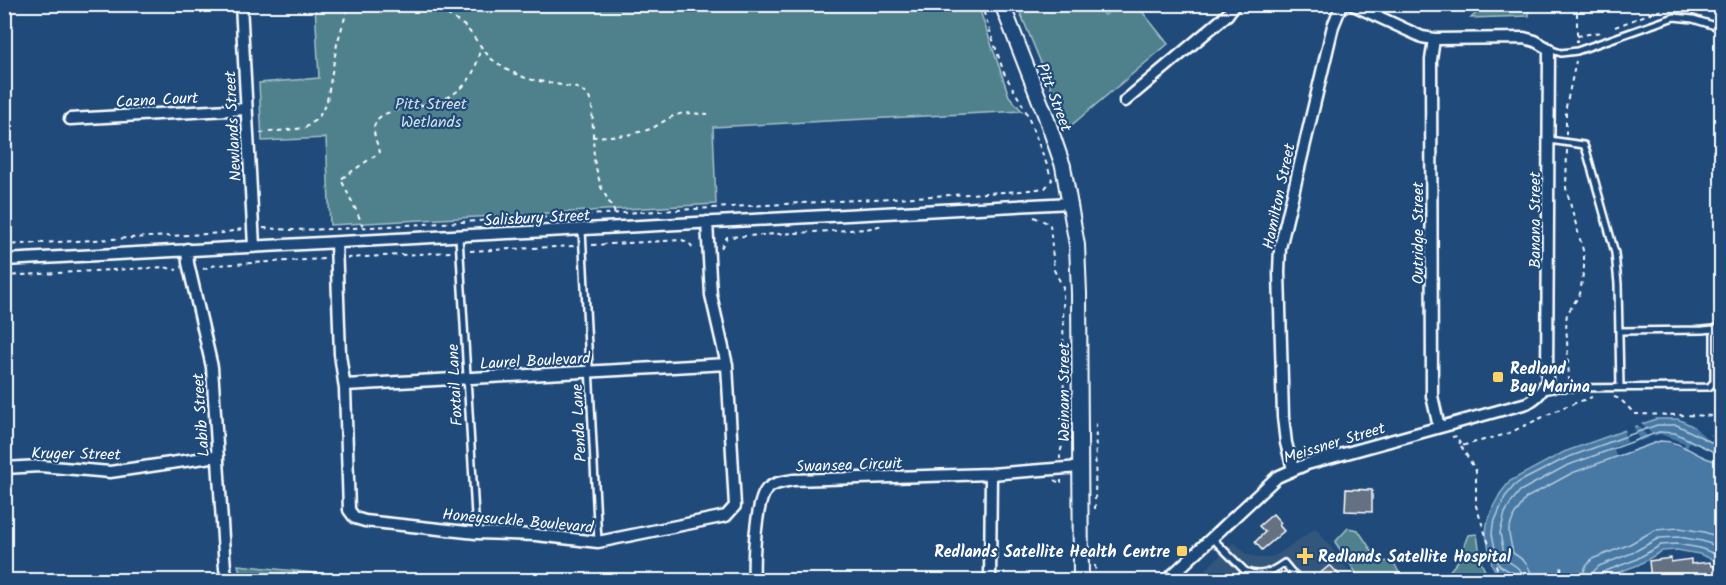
<svg xmlns="http://www.w3.org/2000/svg" width="1726" height="585" font-family="Kalam,sans-serif">
<rect width="100%" height="100%" fill="#1f4a7a"/>
<filter id="ink" filterUnits="userSpaceOnUse"><feTurbulence type="fractalNoise" baseFrequency=".0167" numOctaves="2"/><feDisplacementMap in="SourceGraphic" scale="12" xChannelSelector="R" yChannelSelector="G"/><feConvolveMatrix kernelMatrix="1 2 1 2 8 2 1 2 1" color-interpolation-filters="sRGB"/></filter>
<g filter="url(#ink)">
<path fill="#33567c" d="M1316 528 1356 580H1195L1234 542 1246 554 1258 558H1268L1278 554Z"/>
<path fill="#4f818d" stroke="#a7c0c6" stroke-width="1.5" d="M1486 4 1529 5V16L1471 18Z
M978 5 1009 96 1022 111 713 127 716 204 330 225 326 138 262 141 259 83 319 78 315 5Z
M1017 5H1096L1105 15 1117 5H1137L1168 44 1068 128Z
M1348 528 1358 530 1379 562 1393 561 1403 580H1371L1369 579 1361 580 1335 542Z
M1477 534 1481 562 1489 580H1442L1458 561 1468 535Z
M238 565 382 580H242Z"/>
<path fill="#4779a4" stroke="#91afc8" stroke-width="1.5" d="M1656 419H1678L1721 440V563L1699 554 1677 550 1662 551 1638 565 1598 580H1510L1509 577 1495 570 1492 565 1486 534 1487 524 1493 507 1500 494 1510 481 1564 452Z"/>
<path fill="#1f4a7a" d="M1639 422 1654 436 1660 434 1685 443 1683 448 1661 440 1616 456 1613 447 1627 442 1624 433 1626 432 1624 427 1633 424 1639 441 1649 438 1636 424Z
M1695 424 1705 429 1721 444V451L1693 426Z
M1689 442 1721 454V462L1687 450Z"/>
<g fill="none" stroke-linecap="round" stroke-linejoin="round">
<path stroke="#b5c9db" stroke-width="1.5" d="M1515 580 1513 573 1500 566 1498 563 1492 534 1493 525 1505 497 1514 486 1519 482 1566 458 1657 425H1677L1717 445H1722
M1523 580C1522 567 1514 566 1505 559L1500 533 1505 513 1512 501 1520 491 1566 466 1659 432 1675 433 1714 452 1722 453
M1532 580C1531 566 1524 560 1513 553L1509 534V529L1514 516 1526 498 1572 473 1660 441C1686 441 1699 461 1722 462
M1582 580 1585 568 1592 559 1628 545 1655 530 1679 528 1704 532 1722 538
M1591 580 1593 572 1599 566 1632 553 1659 538 1679 537 1702 541 1722 548
M1599 580 1600 576 1603 572 1635 560 1661 545 1677 544 1700 548 1722 557"/>
</g>
<path fill="#637182" stroke="#fff" stroke-width="1.5" d="M1346 489 1372 490V512L1345 511Z
M1273 514 1281 523 1279 525 1284 531 1262 550 1255 542 1265 532 1259 526Z
M1671 558V562L1691 559V564L1710 562 1711 566 1722 565V580H1651L1649 561Z
M1330 565 1344 580H1312Z"/>
<g fill="none" stroke-linecap="round" stroke-linejoin="round">
<defs>
<path id="service" d="M1549 49 1561 53 1577 51 1674 17 1693 19 1722 28
M1549 140 1584 145 1587 153 1615 253 1618 284 1620 387
M582 230 598 542
M459 237 476 533
M1619 331 1703 330 1714 329 1722 324
M1543 391 1557 388 1709 387 1714 382V329
M1212 538 1245 571C1261 578 1271 572 1284 563L1298 580"/>
<path id="minor" d="M241 4 254 246
M1434 39 1431 60 1432 396 1439 427
M1125 101 1227 15 1235 4
M70 119 246 109
M336 243 340 354 345 389 349 510 355 518 365 521 476 533 536 535 598 542 726 516 735 506 727 365 711 295 707 222
M187 249 188 263 212 367 225 569 228 580
M4 260 1071 203
M345 385 727 364
M4 468 40 466 110 472 218 456
M1293 469 1286 443 1283 417 1279 272 1280 248 1333 26 1342 4
M754 580C753 562 755 502 767 489 775 482 784 482 793 480L991 474 1080 467
M990 580 991 474
M1167 580 1277 477 1307 464 1527 403C1538 397 1542 392 1547 380L1549 49 1535 41 1524 38 1434 39 1422 37 1351 4"/>
<path id="tertiary" d="M1002 4 1045 114 1063 166 1077 245 1079 293 1081 580"/>
</defs>
<use href="#service" stroke="#fff" stroke-width="10"/>
<use href="#minor" stroke="#fff" stroke-width="15"/>
<use href="#tertiary" stroke="#fff" stroke-width="18"/>
<path stroke="#fff" stroke-width="2" stroke-dasharray="4.5 4.5" stroke-linecap="butt" d="M432 4 466 27 490 58 507 70 528 79 577 88 588 95 592 105 594 160 601 187 615 213
M1574 4 1577 11V43
M1674 7H1682L1689 9
M1615 27 1651 13 1666 9
M1577 36 1601 32
M260 133 305 128 319 117 327 101 337 44 349 4
M1566 135V107L1576 61
M592 137 627 135 651 129 671 117 683 113 708 114
M1567 150 1566 188 1584 254V267L1580 294 1567 314 1566 321 1569 380
M1034 217 1050 224 1054 270 1063 287 1064 440 1060 453V459
M363 227C357 210 348 195 341 179L380 152C377 143 370 129 377 120 382 113 394 111 403 109 443 101 473 96 480 48
M263 228 292 230 333 229 1021 191 1045 188 1052 180 1047 165 1025 109 1004 73 981 4
M4 245 223 233 242 229
M592 245 682 240 689 243 694 249
M721 248 727 237 866 229 883 225
M470 251 575 246
M347 258 452 252
M203 269 216 265 326 259
M4 276 164 267 177 270
M1614 397 1620 399 1635 414 1722 416
M1452 437 1457 436 1461 446 1507 434 1564 407 1592 397
M1461 446 1476 471V506L1501 580
M1054 480 1061 484V480
M1095 509 1096 418
M1095 565 1096 580
M1557 580 1563 564"/>
<use href="#service" stroke="#1f4a7a" stroke-width="5"/>
<use href="#minor" stroke="#1f4a7a" stroke-width="10"/>
<use href="#tertiary" stroke="#1f4a7a" stroke-width="14"/>
</g>
</g>
<g fill="#ffd166" stroke="#1f4a7a" stroke-width="2">
<rect x="1492" y="371" width="12" height="12" rx="3"/>
<rect x="1176" y="545" width="12" height="12" rx="3"/>
<path d="M1302 547h6v6h6v6h-6v6h-6v-6h-6v-6h6z"/>
</g>
<g text-anchor="middle" stroke-width="4.5" stroke-linejoin="round" paint-order="stroke">
<g font-size="16" fill="#fff" stroke="#1f4a7a">
<text transform="translate(1055 97) rotate(69)" y="6">Pitt Street</text>
<text transform="translate(157 99) rotate(-3)" y="6">Cazna Court</text>
<text transform="translate(232 126) rotate(-93)" y="6">Newlands Street</text>
<text transform="translate(1278 196) rotate(-78)" y="6">Hamilton Street</text>
<text transform="translate(537 217) rotate(-3)" y="6">Salisbury Street</text>
<text transform="translate(1534 220) rotate(-90)" y="6">Banana Street</text>
<text transform="translate(1417 233) rotate(-90)" y="6">Outridge Street</text>
<text transform="translate(535 360) rotate(-3)" y="6">Laurel Boulevard</text>
<text transform="translate(454 385) rotate(-93)" y="6">Foxtail Lane</text>
<text transform="translate(1063 392) rotate(-90)" y="6">Weinam Street</text>
<text transform="translate(200 415) rotate(-94)" y="6">Labib Street</text>
<text transform="translate(578 423) rotate(-93)" y="6">Penda Lane</text>
<text transform="translate(1334 442) rotate(-17)" y="6">Meissner Street</text>
<text transform="translate(76 453) rotate(1)" y="6">Kruger Street</text>
<text transform="translate(849 464) rotate(-2)" y="6">Swansea Circuit</text>
<text transform="translate(518 520) rotate(5)" y="6">Honeysuckle Boulevard</text>
</g>
<g font-size="16" fill="#d3e0e2" stroke="#1f4a7a">
<text x="431" y="109">Pitt Street<tspan x="431" dy="18">Wetlands</tspan></text>
</g>
<g font-size="16" font-weight="bold" fill="#fff" stroke="#1f4a7a" text-anchor="start">
<text x="1510" y="374">Redland<tspan x="1510" dy="18">Bay Marina</tspan></text>
<text x="1170" y="557" text-anchor="end">Redlands Satellite Health Centre</text>
<text x="1318" y="562">Redlands Satellite Hospital</text>
</g>
</g>
<rect width="1726" height="585" fill="none" stroke="#1f4a7a" stroke-width="24"/>
<rect x="12" y="12" width="1702" height="561" fill="none" stroke="#fff" stroke-width="2" filter="url(#ink)"/>
</svg>
